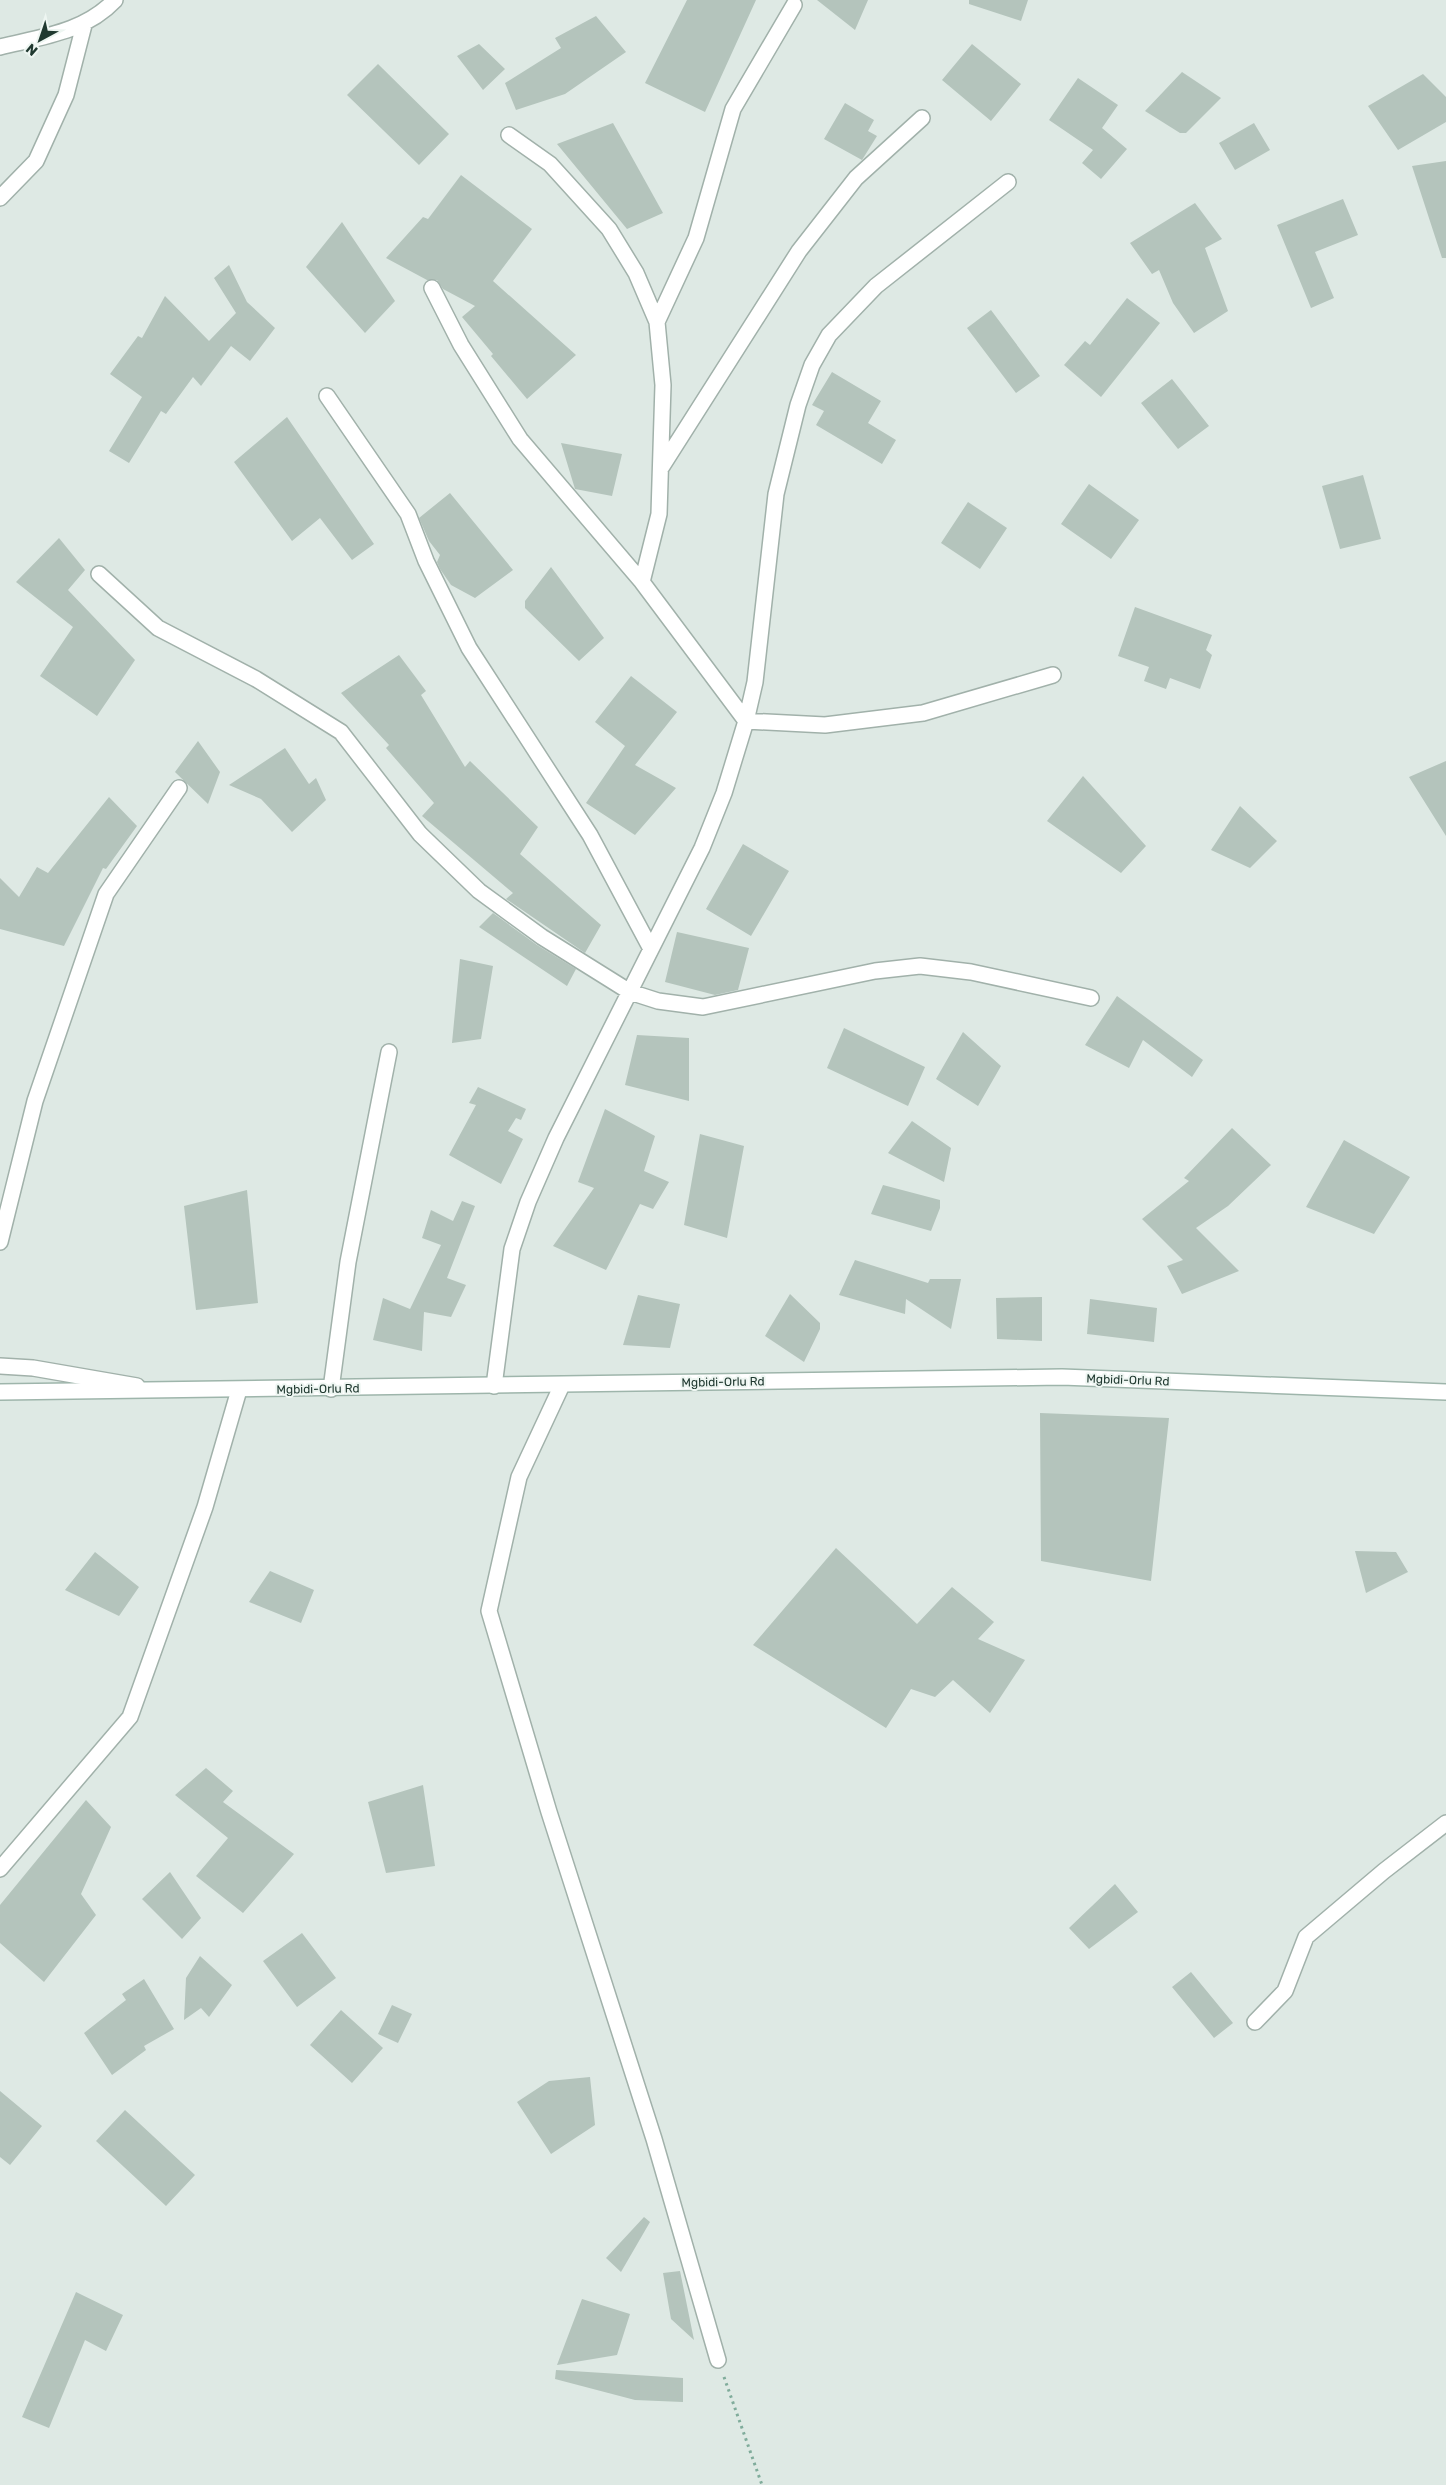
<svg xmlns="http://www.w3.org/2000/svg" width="1446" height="2485" font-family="Rubik,sans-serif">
<rect width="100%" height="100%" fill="#dee9e4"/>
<path fill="#b4c4bc" d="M687 0H756L705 112 645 83Z
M817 0H868L855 30Z
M969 0H1028L1021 21 969 4Z
M596 16 626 52 565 94 516 110 505 83 561 48 555 38Z
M479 44 505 69 483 90 457 56Z
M972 44 1021 84 991 121 942 80Z
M378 64 449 134 419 165 347 95Z
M1182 72 1221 98 1186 133H1180L1145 111Z
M1423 74 1446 97V122L1398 150 1368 106Z
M1078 78 1118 105 1102 128 1127 149 1101 179 1082 163 1093 150 1049 120Z
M845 103 874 120 868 131 877 136 862 160 824 139Z
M613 123 663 213 627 229 557 144Z
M1254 123 1270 150 1235 170 1219 143Z
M1446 161V258H1442L1412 166Z
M461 175 532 229 493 281 576 355 527 399 491 356 493 354 462 317 475 306 443 289 437 280H427L386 258 423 217 428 219Z
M1343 199 1358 235 1315 252 1334 298 1311 308 1277 225Z
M1195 203 1222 239 1205 248 1228 311 1194 333 1173 303 1159 270 1152 274 1130 243Z
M342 222 395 301 365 333 306 267Z
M229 265 247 302 275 328 250 361 231 346 201 386 193 377 166 414 161 411 129 463 109 451 142 397 110 374 138 336 142 338 165 296 209 341 236 313 214 278Z
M1127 298 1160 323 1101 397 1064 365 1085 341 1090 345Z
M991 310 1040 376 1016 393 967 328Z
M832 372 881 401 868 423 896 440 882 464 816 425 824 411 812 405Z
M1172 379 1209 426 1178 449 1141 403Z
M287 417 374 544 352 560 320 518 292 541 234 462Z
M561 443 622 454 612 496 575 489Z
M1363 475 1381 539 1340 549 1322 486Z
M1089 484 1139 520 1111 559 1061 524Z
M450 493 513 570 475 598 451 585 440 569 437 562 440 555 429 541 419 518Z
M968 502 1007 528 980 569 941 543Z
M59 538 85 570 68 590 135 660 97 716 40 676 73 627 16 582Z
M551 567 604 638 579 661 525 608V601Z
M1135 607 1212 635 1206 650 1212 655 1200 689 1170 678 1166 689 1144 681 1149 667 1118 656Z
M399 655 426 691 421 695 465 767 470 761 538 827 520 854 601 925 585 953 506 899 513 893 422 816 434 803 386 748 389 745 341 693Z
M631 676 677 712 635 765 676 788 635 835 586 803 625 746 595 722Z
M198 741 220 772 208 804 175 772Z
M285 748 309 784 316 778 326 800 292 832 261 799 229 785Z
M1446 761V836L1409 777Z
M1083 776 1146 846 1121 873 1047 821Z
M109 797 137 826 106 869 103 868 64 946 0 929V878L19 897 37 867 48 873Z
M1240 806 1277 841 1250 868 1211 850Z
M743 844 789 871 751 936 706 909Z
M493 913 537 945 576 969 567 986 479 927Z
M677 932 749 948 738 990 715 995 665 982Z
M460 959 493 966 481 1039 452 1043Z
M1117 996 1203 1060 1192 1077 1143 1040 1129 1068 1085 1045Z
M844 1028 925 1067 908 1106 827 1068Z
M963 1032 1001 1066 978 1106 936 1079Z
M637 1035 689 1038V1101L625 1085Z
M478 1087 526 1109 521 1120 516 1118 508 1131 523 1139 501 1184 449 1155 476 1105 469 1103Z
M605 1109 655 1136 644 1171 669 1182 653 1209 640 1204 606 1270 553 1246 594 1188 578 1182Z
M912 1121 951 1148 944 1182 888 1153Z
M1232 1128 1271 1165 1228 1206 1196 1228 1239 1271 1182 1294 1167 1266 1183 1260 1142 1219 1189 1181 1184 1178Z
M700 1134 744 1146 727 1238 684 1225Z
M1344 1140 1410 1177 1374 1234 1306 1207Z
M883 1185 940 1200V1208L931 1231 871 1214Z
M247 1190 258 1303 196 1310 184 1206Z
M462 1201 475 1206 447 1278 466 1285 451 1317 424 1312 422 1351 373 1340 383 1298 410 1309 441 1245 422 1238 431 1210 453 1221Z
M855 1260 928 1283 930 1279H961L951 1329 906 1299 905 1314 839 1295Z
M790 1294 820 1323V1329L804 1362 765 1336Z
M638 1295 680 1304 670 1348 623 1345Z
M1042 1297V1341L997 1339 996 1298Z
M1090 1299 1157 1308 1154 1342 1087 1334Z
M1040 1413 1169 1418 1151 1581 1041 1561Z
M836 1548 917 1624 952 1587 994 1622 978 1639 1025 1660 990 1713 953 1680 935 1697 911 1689 886 1728 753 1645Z
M1355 1551 1396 1552 1408 1572 1366 1593Z
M95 1552 139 1587 119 1616 65 1590Z
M270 1571 314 1590 301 1623 249 1602Z
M206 1768 233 1791 223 1802 294 1854 243 1913 196 1876 228 1838 175 1795Z
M423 1785 435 1866 386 1873 368 1802Z
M86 1800 111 1827 81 1894 96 1915 44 1982 0 1943V1905Z
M170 1872 201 1918 182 1939 142 1899Z
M1115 1884 1138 1912 1089 1949 1069 1928Z
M302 1933 336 1978 297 2007 263 1961Z
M200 1956 232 1985 209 2017 201 2008 184 2020 186 1978Z
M1191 1972 1233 2023 1214 2038 1172 1987Z
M144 1979 174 2029 144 2046 146 2050 112 2075 84 2033 126 2000 122 1994Z
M392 2005 412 2014 398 2043 378 2034Z
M341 2010 383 2048 352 2083 310 2045Z
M590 2077 595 2125 551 2154 517 2102 549 2081Z
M0 2091 42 2126 10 2165 0 2157Z
M125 2110 195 2175 166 2206 96 2141Z
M644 2217 650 2222 621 2272 606 2258Z
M680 2271 694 2340 671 2319 663 2273Z
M76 2292 123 2315 106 2351 85 2340 49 2428 22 2417Z
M582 2299 630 2314 617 2355 557 2365Z
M556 2370 683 2378V2402L635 2400 555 2379Z"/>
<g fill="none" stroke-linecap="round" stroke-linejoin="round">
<defs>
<path id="street" d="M0 47C41 37 85 32 115 0
M509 135 550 164 609 229 636 273 657 322 663 385 659 514 642 582
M0 198 36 161 66 95 84 25
M432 288 461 345 520 439 642 582 746 721 825 725 923 713 1053 675
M657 322 696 238 733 109 794 5
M327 396 408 514 426 561 469 648 590 835 651 949
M661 468 799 251 856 178 922 118
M99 574 158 628 256 679 341 732 420 834 479 891 542 937 630 992 658 1001 703 1007 875 971 920 966 971 972 1091 998
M0 1242 35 1101 106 894 179 788
M0 1366 33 1368 137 1386
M562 1385 519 1477 489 1611 549 1812 654 2139 718 2360
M494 1386 512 1249 528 1202 556 1138 702 848 724 793 746 721 755 682 776 494 798 405 812 365 829 335 876 286 1008 182
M331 1389 348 1262 389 1052
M0 1869 130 1717 205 1507 239 1390
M1255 2022 1285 1991 1306 1937 1384 1871 1446 1823"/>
<path id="secondary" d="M0 1392 1062 1377 1446 1392"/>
</defs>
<use href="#street" stroke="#a1b1aa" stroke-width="18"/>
<use href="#secondary" stroke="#9eb5ab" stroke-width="18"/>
<path stroke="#80ac9b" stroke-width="3" stroke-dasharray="2.5 4" stroke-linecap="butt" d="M724 2377 762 2485"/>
<use href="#street" stroke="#fff" stroke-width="15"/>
<use href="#secondary" stroke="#fff" stroke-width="15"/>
</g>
<g text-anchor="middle" stroke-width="4" stroke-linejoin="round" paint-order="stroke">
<g font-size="12" fill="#203930" stroke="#eef6f2">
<text transform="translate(1128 1380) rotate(2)" y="4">Mgbidi-Orlu Rd</text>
<text transform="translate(723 1382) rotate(-1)" y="4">Mgbidi-Orlu Rd</text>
<text transform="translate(318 1389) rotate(-1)" y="4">Mgbidi-Orlu Rd</text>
</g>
</g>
<g transform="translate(40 40) rotate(220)" stroke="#eef6f2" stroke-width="4" paint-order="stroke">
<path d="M0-4L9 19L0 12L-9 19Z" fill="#203930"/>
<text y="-8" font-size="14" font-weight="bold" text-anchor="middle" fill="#203930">N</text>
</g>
</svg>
